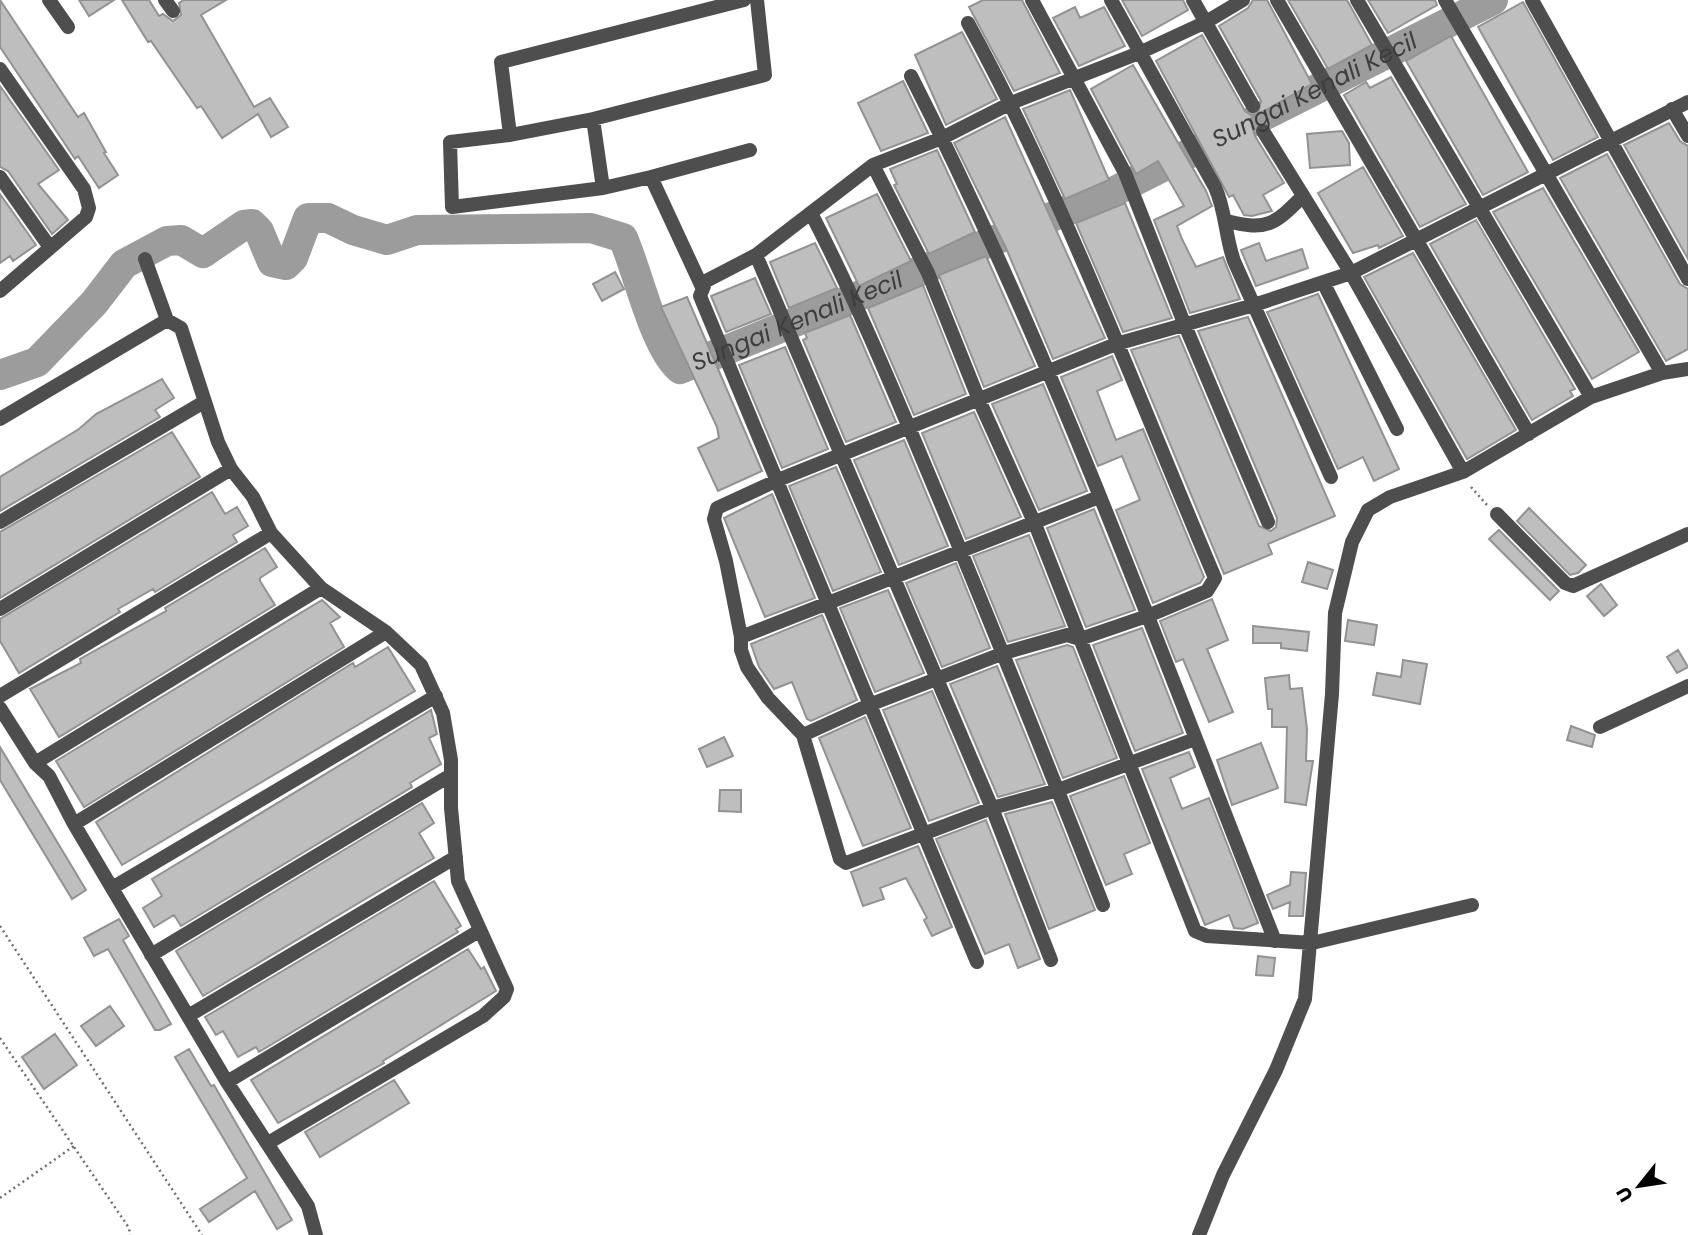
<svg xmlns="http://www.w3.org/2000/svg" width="1688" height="1235" font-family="Poppins,sans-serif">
<rect width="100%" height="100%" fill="#fff"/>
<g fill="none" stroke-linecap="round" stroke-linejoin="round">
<path stroke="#9c9c9c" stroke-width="30" id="s1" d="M0 375 37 362 94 303 124 264 167 241 181 240 203 253 244 225 252 224 259 231 272 262 286 265 293 258 308 218H328L353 230 387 240 417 230 513 229 591 228 623 238C638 272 654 347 680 369L1115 191 1493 0"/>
</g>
<path fill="#bebebe" stroke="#929292" stroke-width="2" d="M0 0 78 117 84 113 106 152 104 153 118 175 99 188 78 156 75 159 0 47Z
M79 0H114L89 16Z
M122 0H149L159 16 163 14 173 21 181 15 179 3 184 0H226L201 15 254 107 270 98 288 127 271 137 258 114 222 138 201 106 197 108 151 41 148 42Z
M983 0H1022L1060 73 1014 91 969 7Z
M1122 0H1183L1188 10 1142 36Z
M1253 0H1267L1312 84 1250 119 1255 136 1284 183 1263 195 1272 211 1252 216 1244 215 1233 195 1229 197 1156 61 1202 35 1245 111 1252 116 1258 114 1261 101 1219 26 1248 8Z
M1288 0H1347L1372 45 1328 69Z
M1368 0H1435L1437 5 1388 33Z
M1523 2 1598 137 1553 160 1478 27Z
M1075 7 1080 18 1104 7 1125 46 1079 66 1053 18Z
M962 32 997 99 946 125 915 55Z
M1451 36 1528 172 1483 195 1406 61Z
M1133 65 1206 191 1212 206 1177 226 1182 239 1196 267 1223 257 1240 299 1190 313 1154 220 1184 206 1158 161 1136 174 1091 89Z
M1391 77 1466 204 1420 227 1344 95 1366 82 1370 88Z
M903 81 928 133 881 151 858 103Z
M0 86 59 170 38 184 68 220 52 234 8 171 0 167Z
M1070 90 1109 180 1065 199 1023 109Z
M1005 117 1105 338 1053 359 1006 248 954 143Z
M1669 123 1680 141 1688 146V259L1624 145Z
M1342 131 1349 143 1350 165 1310 168 1307 134Z
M937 150 975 232 929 254 894 185 897 184 890 169Z
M1607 154 1680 284 1688 289V349L1666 361 1560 178Z
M1363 167 1403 236 1379 248 1378 245 1353 253 1318 193Z
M1543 188 1639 352 1592 379 1493 212Z
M0 194 36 245 13 261 10 256 0 263Z
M877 194 911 261 859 286 826 218Z
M1125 203 1172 318 1123 332 1076 223Z
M1476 220 1575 389 1570 391 1573 396 1532 420 1430 244Z
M815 243 837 288 789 308 770 262Z
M1259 243 1266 261 1302 249 1308 268 1256 286 1241 250Z
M1413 253 1516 430 1467 459 1364 277Z
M986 256 1035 366 984 387 939 275Z
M615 272 624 289 602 301 593 284Z
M755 278 771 314 726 332 711 296Z
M923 285 966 394 914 415 868 308Z
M1318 294 1399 469 1374 481 1363 457 1338 469 1267 312Z
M687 297 762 471 718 491 698 448 719 438 717 427 661 307Z
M850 315 896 422 846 442 803 340 807 338 805 333Z
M1248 317 1335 516 1268 544 1272 554 1224 574 1131 350 1179 336 1259 526 1271 531 1276 527 1277 518 1198 331Z
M785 347 828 449 782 468 739 365Z
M1112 356 1122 380 1097 391 1116 440 1143 429 1204 577 1200 583 1153 603 1116 510 1140 500 1122 456 1098 466 1061 377Z
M162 379 174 398 155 410 160 417 0 511V477L79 429 96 414Z
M1043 384 1087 491 1039 510 992 404Z
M974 412 1021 517 966 539 922 433Z
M172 432 200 477 0 598V532Z
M904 440 948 546 899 565 854 460Z
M836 467 881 572 833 591 789 486Z
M212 492 225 514 237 507 248 526 233 535 237 542 155 592 153 589 118 609 120 612 19 673 0 641V619Z
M772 494 815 598 765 617 724 518Z
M1529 508 1586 565 1578 573 1570 575 1517 521Z
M1094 509 1135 610 1086 627 1047 528Z
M1499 530 1559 591 1550 600 1489 539Z
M1029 535 1065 626 1008 642 973 556Z
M265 548 277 567 260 578V581L275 605 59 737 30 689 81 663 80 659 166 611 165 608Z
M1308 562 1333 570 1327 589 1302 582Z
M956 563 990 648 942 667 906 583Z
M1601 584 1617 605 1604 616 1587 596Z
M888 590 924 673 875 692 840 608Z
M1212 599 1228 640 1207 649 1233 712 1209 722 1183 659 1176 662 1160 621Z
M322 600 340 617 330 623 344 647 84 807 56 761Z
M822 615 857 700 811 721 807 719 792 682 774 689 759 667 751 644Z
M1348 620 1377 625 1374 645 1345 641Z
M1253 626 1309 632 1307 651 1281 648V643H1253Z
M1142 628 1183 733 1135 751 1093 645Z
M1067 645 1073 647 1117 758 1063 778 1016 660Z
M388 647 415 691 122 865 96 822 353 663 355 667Z
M1678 650 1688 667 1677 673 1667 657Z
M1403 660 1427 664 1420 704 1373 695 1377 673 1401 677Z
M997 666 1045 784 998 797 950 684Z
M1289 675 1290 689 1302 688 1307 729 1306 761H1313L1306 805 1285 802 1287 727H1272V709H1268L1265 678Z
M932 691 979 803 929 821 883 710Z
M431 710 437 734 429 738 441 764 410 783 412 787 181 926 174 915 154 927 143 908 162 896 152 879Z
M865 717 911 828 863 846 819 738Z
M1571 726 1595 735 1592 747 1567 740Z
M724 737 733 756 707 767 699 749Z
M1261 743 1278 788 1232 805 1217 760Z
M0 747 86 890 72 899 0 780Z
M1189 752 1195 767 1170 778 1182 809 1209 798 1258 923 1243 929 1234 928 1229 915 1205 925 1142 769Z
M1124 776 1150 843 1124 854 1132 874 1106 885 1070 796Z
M720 790H741V812L719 811Z
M1052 802 1095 910 1049 929 1005 814Z
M422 803 434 823 419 833 434 858 203 996 176 951Z
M986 820 1040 959 1018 968 1009 944 985 954 936 839Z
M918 846 952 927 932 936 924 920 927 918 906 878 880 888 884 899 863 906 851 872Z
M1291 872 1306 873 1303 916H1289L1290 902 1273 909 1267 895 1290 885Z
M434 881 461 926 456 929 458 932 259 1052 256 1047 238 1057 223 1031 216 1035 205 1017Z
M119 919 129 936 123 940 171 1024 160 1030H155L108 949 94 956 84 938Z
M468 949 481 969 484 967 496 991 383 1061 384 1063 278 1123 251 1080Z
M1258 956 1275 958 1273 976 1256 975Z
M110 1006 124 1026 96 1046 81 1026Z
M55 1034 77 1065 44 1089 22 1057Z
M189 1049 211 1086 214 1085 292 1220 277 1229 255 1191 209 1222 200 1209 247 1178 175 1057Z
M394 1080 409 1103 320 1157 305 1132Z"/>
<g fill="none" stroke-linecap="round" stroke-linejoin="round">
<path stroke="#707070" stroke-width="2.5" stroke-dasharray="2 3.5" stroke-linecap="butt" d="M1471 487 1487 505
M0 926 202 1235
M0 1038 129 1228 130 1235
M0 1198 74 1146"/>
<path stroke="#4e4e4e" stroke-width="14" d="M49 0 68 27
M165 0 173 11
M744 0 501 62 510 135 593 119 765 75 757 0
M1032 0 1125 173 1184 323 1268 522
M1111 0 1215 187C1226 211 1225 236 1234 261L1331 477
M1193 0 1253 106
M1277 0 1529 434
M1357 0 1591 397
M1445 0 1662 373
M1532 0 1688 279
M968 23C1065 201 1136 392 1215 578L1207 591 1150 615 1080 639 1067 635 1004 653 869 705 803 735 768 698 747 667 741 650V637L726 561 714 519 717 508 778 480 1116 344 1254 305 1351 273 1688 102
M0 69 84 189 89 208 86 217 0 291
M911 76C1053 355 1160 650 1275 941
M1672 109 1688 136
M593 119 603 188
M1263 131 1351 273 1463 472
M510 135 450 142 452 207 603 188 651 177 702 287
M873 165 928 273 979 400 1035 524 1195 931 1207 936 1312 943 1472 905
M0 177 49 246
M651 177 750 150
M812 215C860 308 899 404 940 501 996 635 1050 770 1103 905
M1227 221C1267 231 1274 225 1303 196
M756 255 992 808 1051 960
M145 259 167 320 181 328 218 442 231 469 253 497 271 533 321 588 386 632 421 665 443 713 451 760V808L458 881 507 989 504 997 483 1016 268 1143
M1323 282 1397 429
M0 419 167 320
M1497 514 1565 583 1573 586 1688 534
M0 522 204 402
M0 609 231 469
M741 637 1099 497
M0 696 271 533
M0 708 35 763 49 776 74 824 227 1082 308 1206 316 1235
M1600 727 1688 686
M803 735 840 859 846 863 992 808 1058 790 1195 739
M35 763 321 588
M74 824 386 632
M112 888 436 696
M151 955 451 775
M977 962 700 296 706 281 756 255 873 165 942 138 1011 103 1139 53 1206 22 1243 0
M188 1016 456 857
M227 1082 479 931
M1199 1235 1223 1175 1276 1070 1305 999 1332 694 1335 613 1352 542 1368 510 1390 497 1463 472 1591 397 1662 373 1688 369"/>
</g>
<g text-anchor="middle" stroke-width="5" stroke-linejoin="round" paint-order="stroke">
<g font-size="24" font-style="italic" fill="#3d3d3d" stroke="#fff">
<text dy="8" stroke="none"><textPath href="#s1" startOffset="1587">Sungai Kenali Kecil</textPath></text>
<text dy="8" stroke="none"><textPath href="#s1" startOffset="1020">Sungai Kenali Kecil</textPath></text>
</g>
</g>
<g transform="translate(1639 1186) rotate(240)" stroke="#ffffff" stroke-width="5" paint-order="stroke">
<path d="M0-5L12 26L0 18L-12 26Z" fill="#000000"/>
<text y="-10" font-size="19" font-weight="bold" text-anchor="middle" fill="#000000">U</text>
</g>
</svg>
